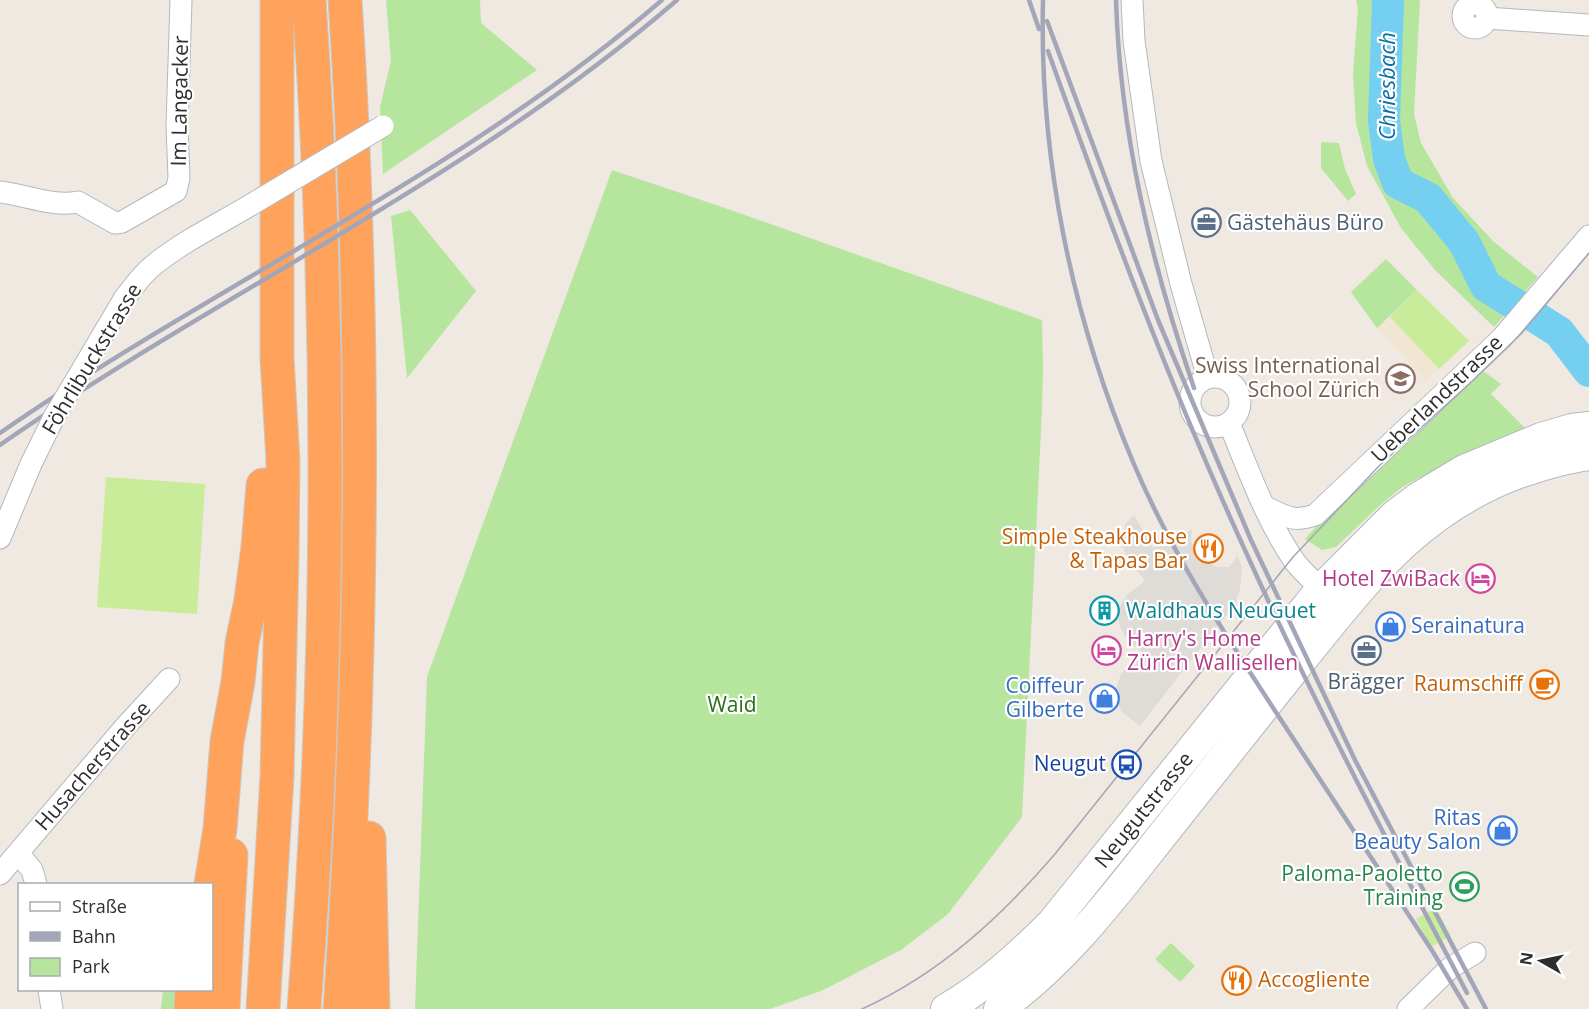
<svg xmlns="http://www.w3.org/2000/svg" width="1589" height="1009" font-family="'Open Sans',sans-serif">
<rect width="100%" height="100%" fill="#efe9e1"/>
<path fill="#f0e6d1" d="M1417 290 1469 341 1425 382 1421 377 1422 376 1377 328Z"/>
<path fill="#b6e59e" d="M386 0H480L481 23 537 70 383 174 380 107 391 61Z
M1356 0H1420L1414 114 1421 143 1453 198 1493 241 1538 277 1494 327 1435 270 1401 228 1367 166 1356 123 1353 74 1358 8Z
M1321 142 1339 143 1345 169 1356 194 1348 201 1321 168Z
M612 170 725 208 1042 320 1043 366 1042 410 1022 817 948 914 901 950 821 991 770 1009H415L427 677Z
M410 210 476 291 407 378 391 216Z
M1386 259 1417 290 1377 328 1351 292Z
M1479 368 1501 384 1491 394 1529 432 1418 478 1401 488 1378 507 1336 547 1322 550 1305 539 1350 488Z
M1171 943 1195 966 1180 982 1155 959Z
M163 990H185L184 1009H161Z"/>
<path fill="#c9ec9a" d="M1417 290 1469 341 1439 369 1390 317Z
M106 477 205 484 197 614 97 607Z
M1436 908 1451 936 1431 947 1416 919Z"/>
<path fill="#dfdcd8" d="M1134 515 1153 548 1192 529 1191 542 1199 555 1206 562 1217 567H1229L1237 557 1236 551 1242 568 1240 589 1235 604 1140 726 1121 711 1114 694 1121 674 1142 652 1125 636 1120 627 1118 615 1121 604 1127 595 1145 581 1127 557 1122 544 1125 524Z"/>
<g fill="none" stroke-linecap="round" stroke-linejoin="round">
<path stroke="#75cff0" stroke-width="32" d="M1388 0 1384 121 1389 159 1398 183 1428 198 1464 242 1486 286 1559 332 1589 371"/>
<defs>
<path id="street" d="M1132 0 1134 41 1151 161 1181 284 1208 378
M1463 16a12 12 0 1 1 24 0a12 12 0 1 1-24 0Z
M1487 18 1589 25
M0 192C26 195 53 207 78 202L115 223 122 222 176 191 179 178 177 126 181 0
M124 299C133 287 142 274 155 264 185 240 221 223 254 203
M1190 402a25 25 0 1 1 50 0a25 25 0 1 1-50 0Z
M1229 423C1248 469 1266 520 1295 562 1303 572 1312 580 1321 589
M1264 506C1284 516 1293 523 1315 515L1501 339 1589 236
M0 538 31 464
M18 853 32 870 36 884
M0 874 125 727 169 679
M49 990 52 1009
M1408 1009 1450 968 1475 953"/>
<path id="secondary" d="M946 1009C986 986 1019 956 1052 923L1321 589 1394 516 1419 497 1464 470 1541 438 1572 429 1589 427
M999 1009C1063 964 1112 899 1160 838 1206 781 1251 724 1296 667 1363 585 1415 511 1519 473 1542 465 1565 458 1589 455"/>
<path id="highway" d="M369 838 373 1009
M211 884 220 829 227 741 238 682 242 643 251 600 258 546 263 485
M191 1009 192 990
M223 1009 231 855
M263 1009 277 776 282 556 283 461 277 358V0
M304 1009C330 674 332 335 309 0
M340 1009C363 673 367 336 345 0"/>
</defs>
<use href="#street" stroke="#b4b7c1" stroke-width="23"/>
<use href="#secondary" stroke="#b4b7c1" stroke-width="32"/>
<use href="#highway" stroke="#c9c9c9" stroke-width="35"/>
<use href="#street" stroke="#fff" stroke-width="21"/>
<use href="#secondary" stroke="#fff" stroke-width="30"/>
<use href="#highway" stroke="#ffa35c" stroke-width="33"/>
<path stroke="#a3a6b8" stroke-width="1.5" d="M862 1009C939 974 1000 918 1055 854L1293 557 1380 465 1469 384 1521 334 1589 253"/>
<path stroke="#a3a6b8" stroke-width="4.5" d="M1029 0 1039 29
M1043 0C1039 158 1072 317 1133 462 1172 555 1228 639 1283 723 1333 799 1383 876 1433 952L1467 1009
M1116 0C1120 133 1151 262 1194 388
M1047 21 1158 320 1251 540 1355 760 1486 1009
M1048 51C1108 219 1170 386 1244 548 1312 699 1390 846 1467 993
M0 433C217 283 462 173 662 0
M0 445C222 291 472 178 677 0"/>
<defs>
<path id="street-bridge" d="M254 203 383 126
M31 464 54 417 124 299"/>
</defs>
<use href="#street-bridge" stroke="#b4b7c1" stroke-width="23" stroke-linecap="butt"/>
<use href="#street-bridge" stroke="#fff" stroke-width="21"/>
</g>
<defs>
<symbol id="office-ring" viewBox="-11 -11 22 22"><circle r="9.5" fill="#fff" stroke="#5c6f8a" stroke-width="1.5"/><path d="M-6-3h4V-5.5h4V-3h4V5H-6ZM-1-4.5V-3h2v-1.5ZM-6 0V1H6V0Z" fill="#5c6f8a"/></symbol>
<symbol id="school-ring" viewBox="-11 -11 22 22"><circle r="9.5" fill="#fff" stroke="#8d6e63" stroke-width="1.5"/><path d="M0-5L7-2L0 1L-7-2ZM-4 1L0 2.5L4 1V4Q0 6-4 4Z" fill="#8d6e63"/></symbol>
<symbol id="restaurant-ring" viewBox="-11 -11 22 22"><circle r="9.5" fill="#fff" stroke="#e8710a" stroke-width="1.5"/><path d="M-5-6h1v4h1v-4h1v4h1v-4h1v5L-1.5 .5V6h-2V.5L-5-1ZM5-6V6H3V1.5H1.5Q1.5-4 5-6Z" fill="#e8710a"/></symbol>
<symbol id="hotel-ring" viewBox="-11 -11 22 22"><circle r="9.5" fill="#fff" stroke="#d1479c" stroke-width="1.5"/><path d="M-6-4.5h1.5V1H6V5H4.5V3h-9V5H-6ZM-4 0a1.8 1.8 0 1 1 3.6 0ZM.5 0V-2.5h3Q6-2.5 6 0Z" fill="#d1479c"/></symbol>
<symbol id="building-ring" viewBox="-11 -11 22 22"><circle r="9.5" fill="#fff" stroke="#0f9aa8" stroke-width="1.5"/><path d="M-4-6H4V6H1V3H-1V6H-4ZM-2.5-4.3h1.7v1.8h-1.7ZM.8-4.3h1.7v1.8H.8ZM-2.5-1h1.7V.8h-1.7ZM.8-1h1.7V.8H.8Z" fill="#0f9aa8"/></symbol>
<symbol id="shop-ring" viewBox="-11 -11 22 22"><circle r="9.5" fill="#fff" stroke="#3f7fe0" stroke-width="1.5"/><path d="M-5-2.5h2.3a2.7 3.5 0 0 1 5.4 0H5L5.5 6h-11ZM-1.5-2.5h3a1.5 2.3 0 0 0-3 0Z" fill="#3f7fe0"/></symbol>
<symbol id="cafe-ring" viewBox="-11 -11 22 22"><circle r="9.5" fill="#fff" stroke="#e8710a" stroke-width="1.5"/><path d="M-5.5-4.5H6V0H3Q3 3.5 0 3.5H-2.5Q-5.5 3.5-5.5 0ZM3-3.2v2h1.7v-2ZM-6 4.5H4V6H-6Z" fill="#e8710a"/></symbol>
<symbol id="bus-ring" viewBox="-11 -11 22 22"><circle r="9.5" fill="#fff" stroke="#1a4fb4" stroke-width="1.5"/><path d="M-5-6H5V4H4V6H2V4H-2V6H-4V4H-5ZM-3.5-4V0h7V-4ZM-3.5 1.2v1.5H-2V1.2ZM2 1.2v1.5H3.5V1.2Z" fill="#1a4fb4"/></symbol>
<symbol id="stadium-ring" viewBox="-11 -11 22 22"><circle r="9.5" fill="#fff" stroke="#2e9e5b" stroke-width="1.5"/><path d="M0-5a6.5 5 0 1 0 0 10a6.5 5 0 1 0 0-10ZM-3.5-1.8h7v3.6h-7Z" fill="#2e9e5b"/></symbol>
</defs>
<g fill-rule="evenodd">
<use href="#office-ring" x="1190" y="206" width="33" height="33"/>
<use href="#school-ring" x="1384" y="362" width="33" height="33"/>
<use href="#restaurant-ring" x="1192" y="532" width="33" height="33"/>
<use href="#hotel-ring" x="1464" y="562" width="33" height="33"/>
<use href="#building-ring" x="1088" y="594" width="33" height="33"/>
<use href="#shop-ring" x="1374" y="610" width="33" height="33"/>
<use href="#hotel-ring" x="1090" y="634" width="33" height="33"/>
<use href="#office-ring" x="1350" y="634" width="33" height="33"/>
<use href="#cafe-ring" x="1528" y="668" width="33" height="33"/>
<use href="#shop-ring" x="1088" y="682" width="33" height="33"/>
<use href="#bus-ring" x="1110" y="748" width="33" height="33"/>
<use href="#shop-ring" x="1486" y="814" width="33" height="33"/>
<use href="#stadium-ring" x="1448" y="870" width="33" height="33"/>
<use href="#restaurant-ring" x="1220" y="964" width="33" height="33"/>
</g>
<g text-anchor="middle" stroke-width="4.5" stroke-linejoin="round" paint-order="stroke">
<g font-size="21" fill="#2e2e2e" stroke="#fff">
<text transform="translate(180 101) rotate(-89)" y="7">Im Langacker</text>
<text transform="translate(92 359) rotate(-59)" y="7">Föhrlibuckstrasse</text>
<text transform="translate(1437 399) rotate(-44)" y="7">Ueberlandstrasse</text>
<text transform="translate(93 766) rotate(-49)" y="7">Husacherstrasse</text>
<text transform="translate(1144 810) rotate(-51)" y="7">Neugutstrasse</text>
</g>
<g font-size="21" fill="#4e5e75" stroke="#fff" text-anchor="start">
<text x="1227" y="230">Gästehäus Büro</text>
<text x="1366" y="689" text-anchor="middle">Brägger</text>
</g>
<g font-size="21" fill="#785e54" stroke="#fff" text-anchor="end">
<text x="1380" y="373">Swiss International<tspan x="1380" dy="24">School Zürich</tspan></text>
</g>
<g font-size="21" fill="#c56008" stroke="#fff" text-anchor="end">
<text x="1187" y="544">Simple Steakhouse<tspan x="1187" dy="24">&amp; Tapas Bar</tspan></text>
<text x="1523" y="691">Raumschiff</text>
<text x="1258" y="987" text-anchor="start">Accogliente</text>
</g>
<g font-size="21" fill="#b23c85" stroke="#fff" text-anchor="end">
<text x="1460" y="586">Hotel ZwiBack</text>
<text x="1127" y="646" text-anchor="start">Harry's Home<tspan x="1127" dy="24">Zürich Wallisellen</tspan></text>
</g>
<g font-size="21" fill="#0d838f" stroke="#fff" text-anchor="start">
<text x="1126" y="618">Waldhaus NeuGuet</text>
</g>
<g font-size="21" fill="#366cbe" stroke="#fff" text-anchor="end">
<text x="1411" y="633" text-anchor="start">Serainatura</text>
<text x="1084" y="693">Coiffeur<tspan x="1084" dy="24">Gilberte</tspan></text>
<text x="1481" y="825">Ritas<tspan x="1481" dy="24">Beauty Salon</tspan></text>
</g>
<g font-size="21" fill="#2c6e1b" stroke="#fff">
<text x="732" y="712">Waid</text>
</g>
<g font-size="21" fill="#164399" stroke="#fff" text-anchor="end">
<text x="1106" y="771">Neugut</text>
</g>
<g font-size="21" fill="#27864d" stroke="#fff" text-anchor="end">
<text x="1443" y="881">Paloma-Paoletto<tspan x="1443" dy="24">Training</tspan></text>
</g>
<g font-size="22" font-style="italic" fill="#0d6fa3" stroke="#fff">
<text transform="translate(1387 86) rotate(-90)" y="8">Chriesbach</text>
</g>
</g>
<rect x="18" y="883" width="195" height="108" fill="#ffffff" stroke="#ababab" stroke-width="1.5"/>
<rect x="30" y="902" width="30" height="9" fill="#ffffff" stroke="#ababab" stroke-width="1.5"/>
<text x="72" y="913" font-size="18" fill="#2e2e2e">Straße</text>
<rect x="30" y="932" width="30" height="9" fill="#a3a6b8" stroke="#ababab" stroke-width="1.5"/>
<text x="72" y="943" font-size="18" fill="#2e2e2e">Bahn</text>
<rect x="30" y="958" width="30" height="18" fill="#b6e59e" stroke="#ababab" stroke-width="1.5"/>
<text x="72" y="973" font-size="18" fill="#2e2e2e">Park</text>
<g transform="translate(1541 961) rotate(279)" stroke="#ffffff" stroke-width="4.5" paint-order="stroke">
<path d="M0-4.5L10 22L0 15L-10 22Z" fill="#2e2e2e"/>
<text y="-9" font-size="16" font-weight="bold" text-anchor="middle" fill="#2e2e2e">N</text>
</g>
</svg>
